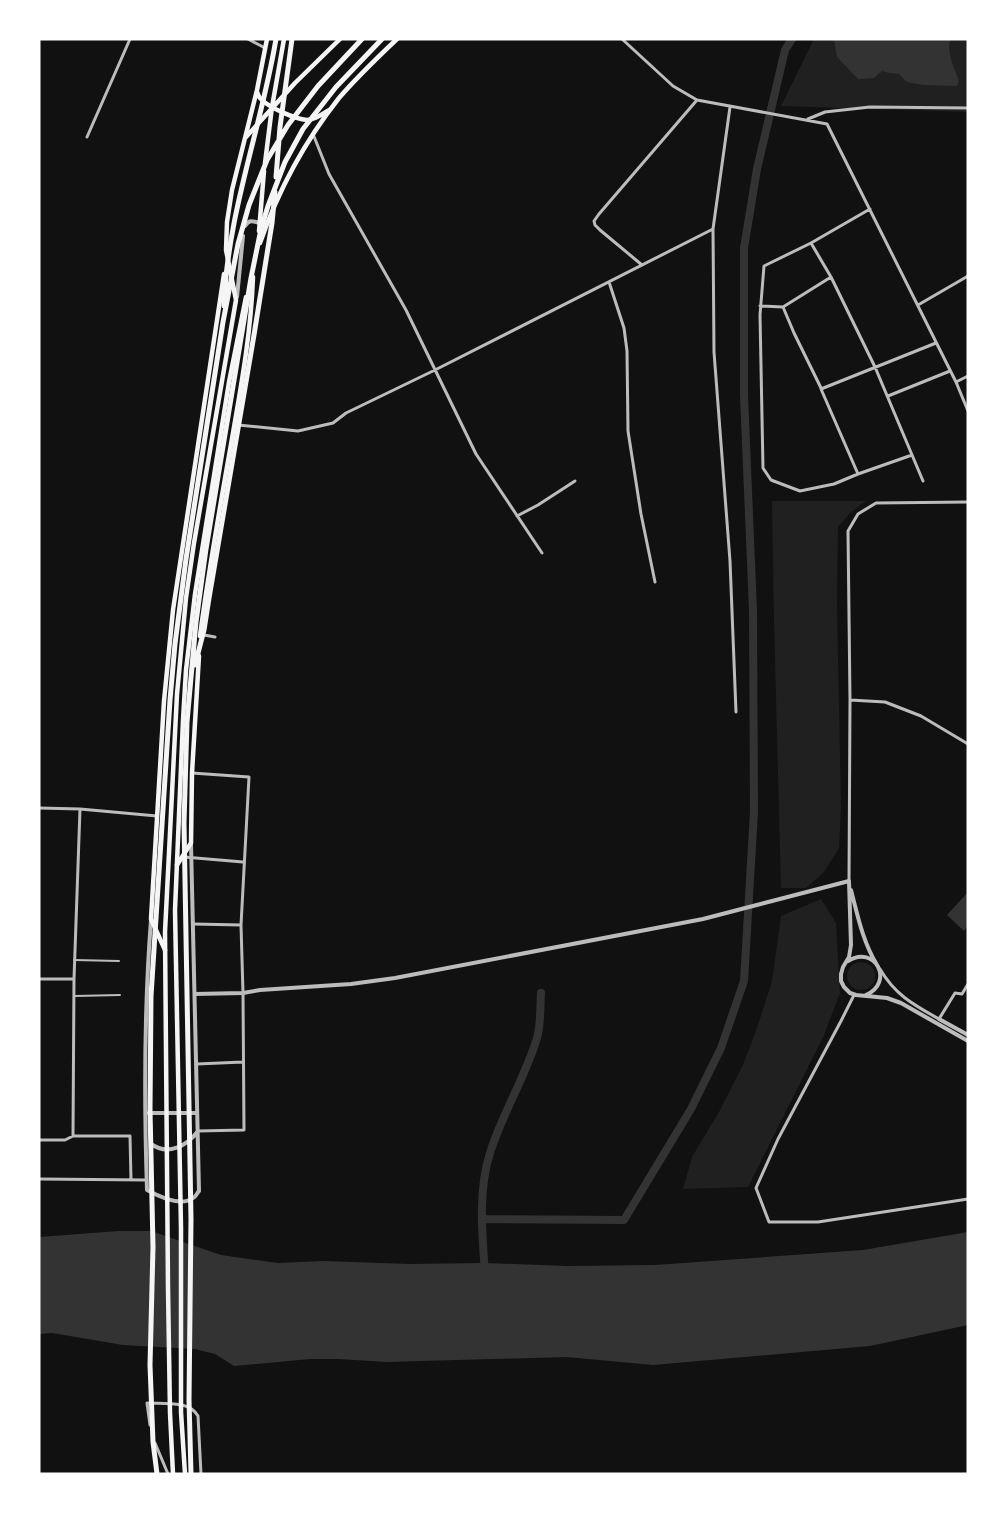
<svg xmlns="http://www.w3.org/2000/svg" width="1007" height="1513" font-family="'DejaVu Sans',sans-serif">
<rect width="100%" height="100%" fill="#111"/>
<path fill="#202020" d="M814 39H968V112L781 106Z
M772 501H866L850 513 838 527 837 606 841 807 839 848 824 872 806 888H781L774 621Z
M821 899 836 923 840 993 824 1035 748 1187 683 1189 692 1157 719 1112 743 1065 757 1028 772 981 781 916Z
M847 976a14 14 0 1 1 28 0a14 14 0 1 1-28 0Z"/>
<path fill="#333" d="M834 39H951C945 51 955 69 959 81L957 86 923 85 907 82 899 74 889 73 882 71 874 78 858 79 837 57Z
M968 892V926L964 931 947 915Z
M119 1231H151L221 1255 278 1263 322 1261 410 1264 484 1263 567 1266 655 1265 863 1250 968 1232V1325L870 1346 653 1365 567 1357 386 1362 339 1359H310L234 1366 215 1354 195 1349 123 1345 52 1333 39 1334V1237Z"/>
<g fill="none" stroke-linecap="round" stroke-linejoin="round">
<path stroke="#333" stroke-width="8" d="M483 1219 624 1220 691 1109 721 1048 744 981 754 812 753 610 744 395V248L757 169 785 50 792 39
M485 1272C482 1234 478 1190 490 1153 502 1114 525 1078 537 1038 541 1024 540 1008 541 993"/>
<path stroke="#bcbcbc" stroke-width="2" d="M74 960 119 961
M75 996 120 995"/>
<path stroke="#bcbcbc" stroke-width="3" d="M248 39 265 48
M622 39 673 86 697 100 827 124 956 382 968 411
M730 107 713 229 714 352 730 561 736 712
M808 119 825 112 870 107 968 108
M313 134 329 174 406 310 476 454 542 553
M87 137 130 39
M870 209 811 243 764 266 760 315 763 468 771 480 800 491 834 484 858 474 912 455
M811 243 831 277 875 367 923 481
M642 265 600 230 595 225 594 221 599 214 697 100
M609 282 624 328 627 351 628 431 641 514 655 582
M918 305 968 276
M760 306 783 307
M956 382 968 376
M821 388 794 333 783 307 831 277
M888 396 950 371
M238 425 298 431 333 423 346 413 435 370 713 229
M858 474 821 389 936 343
M517 516 538 505 575 481
M204 635 215 637
M850 700 885 702 921 716 968 744
M192 773 249 777 241 925 243 993 244 1130 198 1131
M39 808 80 809 157 816
M184 857 243 862
M849 881 850 700 848 531 858 514 876 503 968 502
M193 924 241 925
M880 969C895 995 914 1005 939 1019L955 993 962 994 968 984
M39 979H74
M854 995 841 1021 778 1139 756 1188 769 1222H818L968 1199
M197 1064 243 1062
M73 1136 74 979 80 809
M39 1140H65L73 1136H130L131 1180
M39 1179 146 1180
M150 1425 147 1403C163 1404 189 1400 198 1416L201 1474
M155 1443 168 1474"/>
<path stroke="#bcbcbc" stroke-width="4" d="M245 226C249 219 253 221 260 223
M237 297 243 236
M849 881 851 945 849 957 843 967 841 974V981L844 987 850 993 856 995 887 998 901 1003 968 1041
M851 890C858 917 863 942 877 965
M151 920C144 1010 144 1100 147 1190 158 1196 181 1207 193 1198 196 1197 197 1193 199 1191L191 844
M848 961C875 944 895 982 866 995
M195 994 243 993 260 990 351 984 395 978 703 919 849 881
M939 1019 968 1035
M149 1113H197
M151 1144C168 1156 187 1146 198 1131"/>
<path stroke="#f5f5f5" stroke-width="4.5" d="M200 636C208 574 219 512 230 450 240 392 251 335 253 277
M177 865 191 843 192 773 199 656
M165 950 151 919 164 701 173 610 224 274"/>
<path stroke="#f5f5f5" stroke-width="4.5" d="M257 92C259 96 258 97 262 100 270 108 295 119 307 120 315 120 323 114 329 110
M246 137 295 83 340 39
M265 163 272 107 284 39
M259 231 264 171
M260 243C278 191 305 141 339 98 357 77 377 58 397 39
M173 1474 170 1413 168 1288 165 932 177 694 186 598 194 543 236 300 226 250 227 222 232 190 257 90 267 39
M185 1474 181 1412V1228L175 910 183 720 186 670 195 594 229 382 246 297"/>
<path stroke="#f5f5f5" stroke-width="5" d="M276 177 280 127 292 39
M224 306C227 214 261 129 276 39
M195 665 204 630 209 598 254 335 272 223 275 192
M157 1474 153 1442 150 1365 153 1247 150 1110 151 996 170 700 175 644 186 559 223 322 238 244 249 205 267 160 288 125 318 86 362 39
M191 1474 189 1400 191 1219 184 823 187 722 196 622 206 549 251 278 261 229 268 206 285 162 303 129 336 87 382 39"/>
</g>
<rect width="1007" height="1513" fill="none" stroke="#ffffff" stroke-width="81"/>
</svg>
